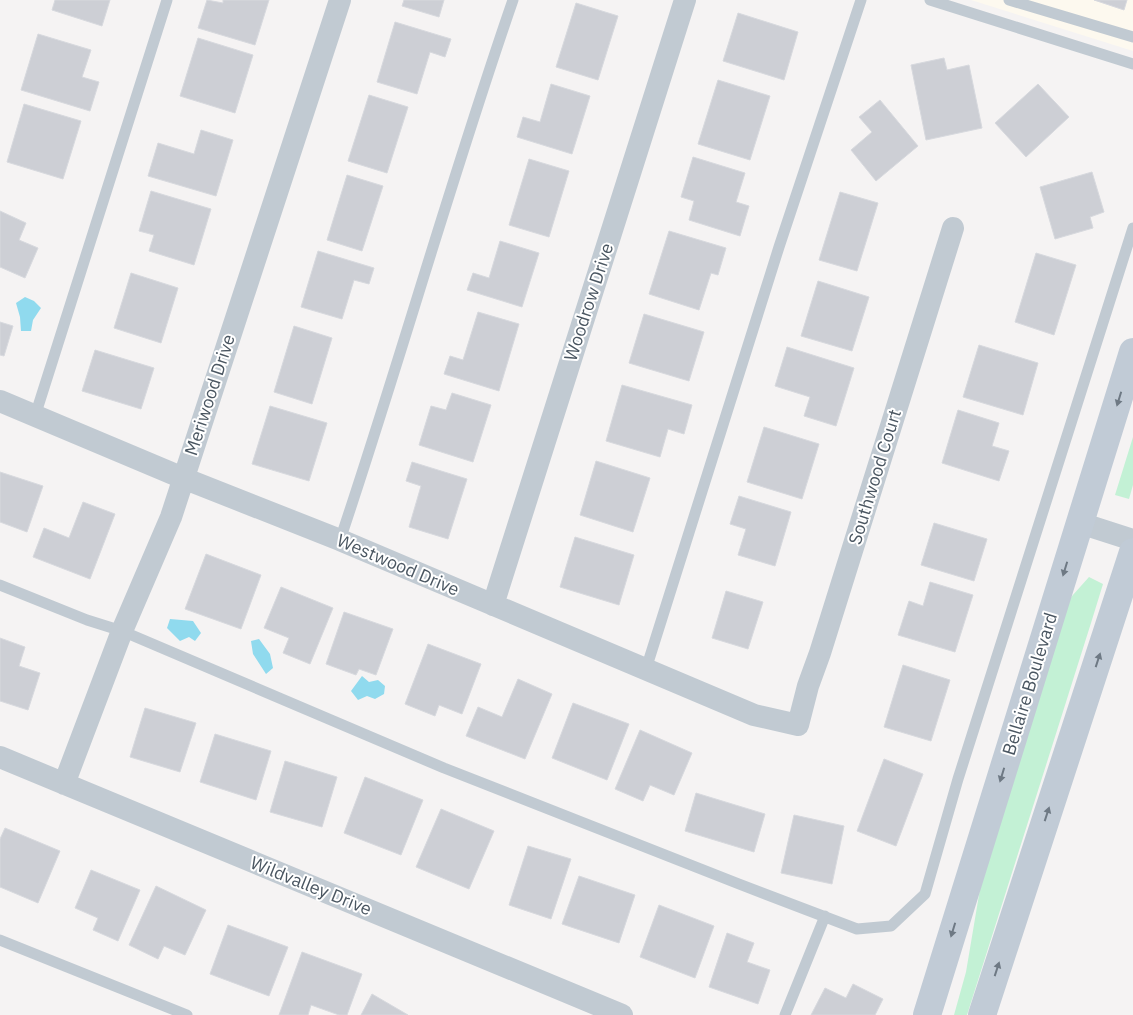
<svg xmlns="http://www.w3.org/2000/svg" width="1133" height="1015" font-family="'IBM Plex Sans',sans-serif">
<rect width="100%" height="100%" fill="#f5f3f3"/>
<path fill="#fdf9ef" d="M971 0H1133V52V51Z"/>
<path fill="#c3f1d5" d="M1133 437V485L1129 499 1115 495Z
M1089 577 1103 584 1091 623 967 1015H954L966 972 980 889 999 821 1014 780 1023 743 1064 609 1072 596Z"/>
<path fill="#90daee" d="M25 297 34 301 41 308 33 320 31 331H21L20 317 16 303Z
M170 619 193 621 201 633 195 641 189 637 180 641 167 628Z
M259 639 270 654 273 668 266 674 253 654 251 641Z
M362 676 369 682 378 680 385 686 384 694 375 699 367 696 358 700 351 691Z"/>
<path fill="#cdcfd5" stroke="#d7d9de" d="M55 0H110L102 26 52 10Z
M207 0 223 3V0H269L255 45 198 28Z
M404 0H444L439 17 402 6Z
M1094 0H1127L1124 10Z
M576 3 618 16 598 80 556 67Z
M738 13 798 32 784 80 723 61Z
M395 22 451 39 445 57 430 52 417 94 377 82Z
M38 34 91 50 82 77 99 82 90 111 21 90Z
M198 38 253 55 235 113 180 96Z
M944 58 947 70 969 65 982 128 926 140 911 65Z
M718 80 770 96 750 160 698 144Z
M551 84 590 96 572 154 517 137 523 117 540 122Z
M1038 84 1069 117 1026 157 995 123Z
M369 95 408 107 387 173 348 161Z
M880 100 918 146 876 181 851 150 872 132 859 117Z
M24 104 81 121 63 179 7 162Z
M201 130 233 140 216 196 148 176 158 143 194 154Z
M693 157 745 173 736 202 749 206 740 236 689 220 694 201 681 197Z
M529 159 569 171 549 237 509 225Z
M1092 172 1104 212 1090 217 1093 228 1055 239 1040 187Z
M347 175 383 186 362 251 327 240Z
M151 191 211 209 194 265 149 251 154 235 139 231Z
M840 192 878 203 857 271 819 260Z
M0 211 26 223 19 240 38 248 25 278 0 267Z
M669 231 726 248 718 275 711 273 699 310 649 294Z
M500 241 539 253 522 307 467 290 473 273 489 278Z
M318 251 374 268 369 284 354 280 342 319 301 307Z
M1036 253 1076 265 1054 335 1015 322Z
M131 273 178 288 161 343 114 328Z
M818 281 869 297 852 351 801 336Z
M478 312 519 324 499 391 444 374 450 356 463 360Z
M644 314 704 332 689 381 629 363Z
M0 322 13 326 4 356 0 355Z
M294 326 332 338 312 404 274 392Z
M979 345 1038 363 1023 415 963 397Z
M787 347 854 368 836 426 804 416 810 397 775 386Z
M95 350 154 368 141 409 82 391Z
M622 385 692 405 684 434 668 429 660 457 606 441Z
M452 393 491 405 473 462 419 445 431 406 446 410Z
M270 406 327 423 309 481 252 464Z
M958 410 999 423 992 446 1009 451 999 481 942 463Z
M764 427 819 444 802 499 747 482Z
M596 461 650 478 633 532 580 515Z
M412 462 467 479 448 539 409 527 421 486 406 481Z
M0 472 43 486 27 532 0 522Z
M739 496 791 512 775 566 738 555 746 529 730 524Z
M83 502 115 514 90 579 33 557 44 528 69 538Z
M934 523 987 539 974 581 921 565Z
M575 537 634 555 619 605 560 587Z
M206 554 261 575 241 629 185 609Z
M930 582 973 595 955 652 898 635 909 601 923 606Z
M281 587 333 608 310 664 283 653 289 638 264 628Z
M726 591 763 602 748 649 712 638Z
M344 612 393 629 376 675 359 669 356 675 326 664Z
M0 638 25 647 19 666 40 673 28 710 0 701Z
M428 644 481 664 462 714 439 705 435 716 405 704Z
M903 665 950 680 931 741 884 727Z
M518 679 552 694 525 759 466 736 478 707 502 717Z
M573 703 629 724 607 780 552 758Z
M145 708 196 723 180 772 130 757Z
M640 730 692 753 674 795 650 785 643 801 615 789Z
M215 734 271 751 256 800 200 782Z
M884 759 923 774 896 846 857 831Z
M285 761 337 777 322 827 270 812Z
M365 777 423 800 401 855 344 833Z
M696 793 765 814 754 852 685 831Z
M441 809 494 831 469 889 416 867Z
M794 815 844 826 832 884 781 873Z
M5 828 60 851 38 903 0 887V839Z
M528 846 571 859 551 919 509 905Z
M91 870 140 890 118 941 93 930 98 918 75 908Z
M579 876 635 895 619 943 562 924Z
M156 886 206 910 185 955 164 946 158 959 129 945Z
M659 905 714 926 695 978 640 957Z
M228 925 288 947 269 996 210 974Z
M727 933 754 943 747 962 770 970 758 1004 709 987Z
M302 952 362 974 347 1015H339L311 1005 308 1015H279Z
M853 984 883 999 875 1015H811L825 988 846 998Z
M372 994 408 1015H361Z"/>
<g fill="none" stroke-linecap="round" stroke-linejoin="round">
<path stroke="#c1cad2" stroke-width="11" d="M930 0 1133 64
M1009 0 1133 37
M35 416 167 0
M340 540C400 361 451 179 513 0
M0 585 87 620 122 631 444 768 739 884 857 929 891 926 925 894 958 779 1133 228
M646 669 779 247 861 0
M0 940 187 1015
M785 1015 825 916"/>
<path stroke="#c1cad2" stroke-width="22" d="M0 401 183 478 340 540 754 715 798 725 808 686 820 653 953 228
M1080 523 1133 540
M493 605 685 0
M0 757 622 1015
M64 784 122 631 171 517 340 0"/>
<path stroke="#c1cbd6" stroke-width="28" d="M927 1015 1133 352
M982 1015 1133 552"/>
</g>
<defs><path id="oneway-solid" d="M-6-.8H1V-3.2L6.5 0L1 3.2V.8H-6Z" transform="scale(1.25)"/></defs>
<g fill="#6e7984">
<use href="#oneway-solid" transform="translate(1119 399) rotate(107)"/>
<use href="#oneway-solid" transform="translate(1065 569) rotate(107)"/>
<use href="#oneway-solid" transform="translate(1098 660) rotate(-72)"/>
<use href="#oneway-solid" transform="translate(1002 775) rotate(107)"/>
<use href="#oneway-solid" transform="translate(1047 814) rotate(-72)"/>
<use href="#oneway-solid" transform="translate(953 930) rotate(107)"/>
<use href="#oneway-solid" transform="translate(997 969) rotate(-72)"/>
</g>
<g text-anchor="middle" stroke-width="4" stroke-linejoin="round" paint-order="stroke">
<g font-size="18" fill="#4a5661" stroke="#fff">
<text transform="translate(589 302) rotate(-72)" y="6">Woodrow Drive</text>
<text transform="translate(210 395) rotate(-72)" y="6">Meriwood Drive</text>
<text transform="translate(875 477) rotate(-73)" y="6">Southwood Court</text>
<text transform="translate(398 565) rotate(23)" y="6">Westwood Drive</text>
<text transform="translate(1030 684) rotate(-73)" y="6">Bellaire Boulevard</text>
<text transform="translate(311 886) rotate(22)" y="6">Wildvalley Drive</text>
</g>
</g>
</svg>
